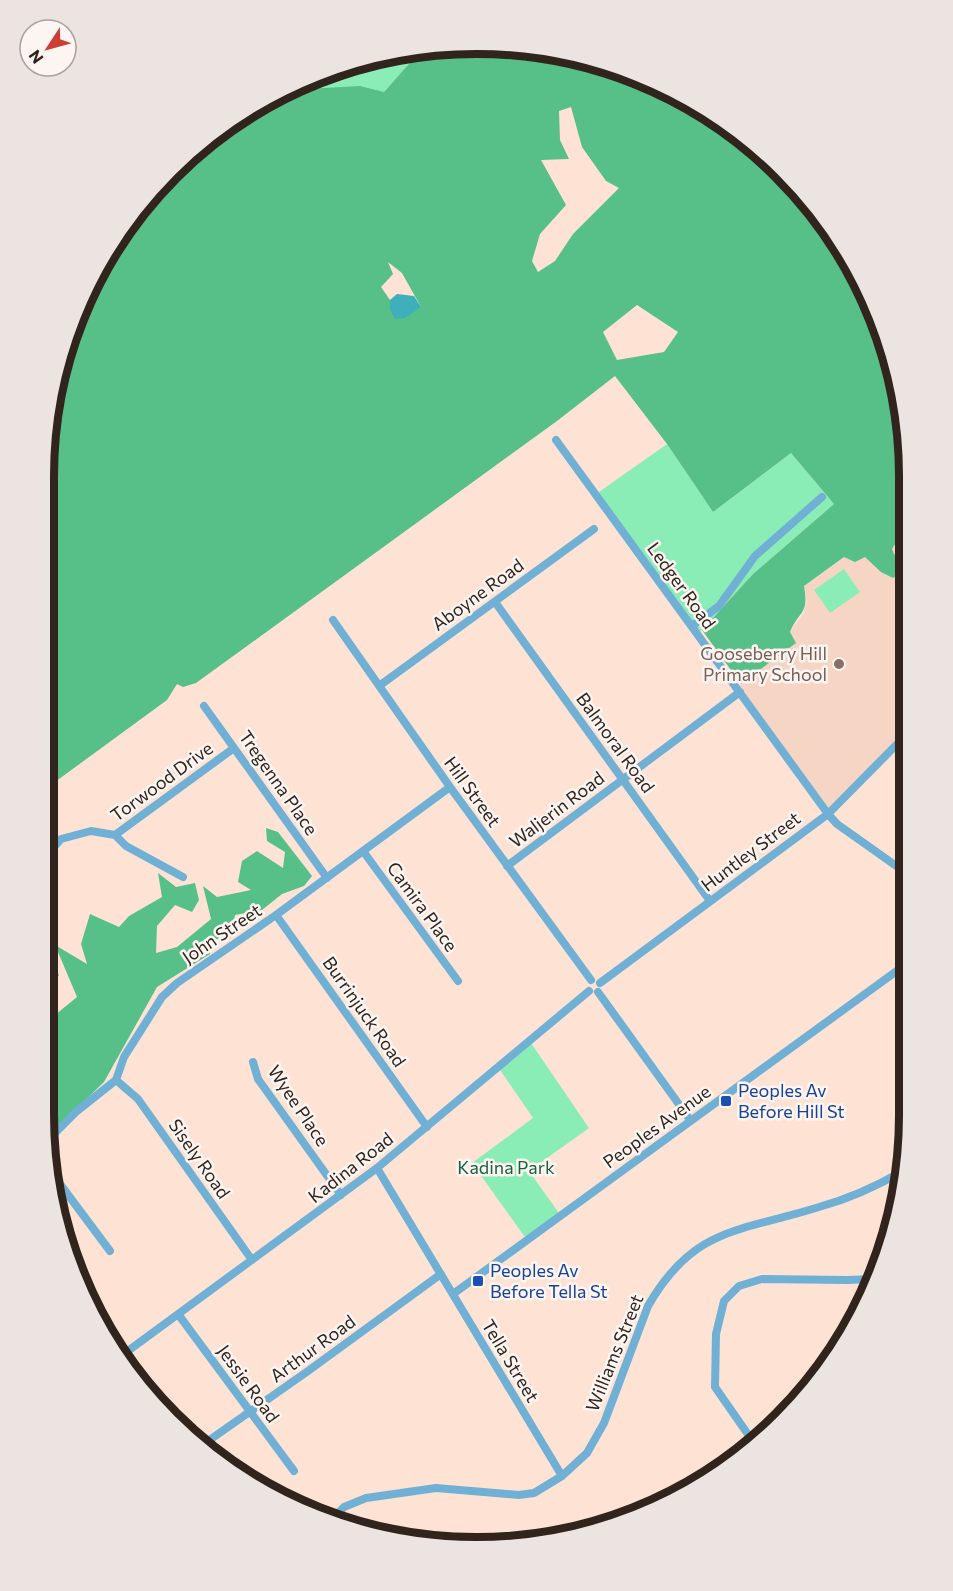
<svg xmlns="http://www.w3.org/2000/svg" width="953" height="1591" font-family="Commissioner,sans-serif">
<rect width="100%" height="100%" fill="#fee3d4"/>
<path fill="#f6d5c4" d="M909 511V732L828 814 738 689 741 684 795 644 790 632 804 613 807 601 804 586Z"/>
<path fill="#8bedb6" d="M432 48 415 57 384 92 306 89 307 79 311 76 392 52Z
M667 444 713 512 791 453 834 504 753 574 698 634 596 494Z
M844 569 860 592 830 613 814 590Z
M529 1040 589 1128 529 1171 561 1216 527 1240 472 1163 533 1118 498 1067Z"/>
<path fill="#57bf88" fill-rule="evenodd" d="M477 44 561 52 643 77 717 117 802 191 852 260 887 338 909 448V522L892 549 894 554 902 563V573L893 578 881 572 865 557 855 562 844 557 804 586C809 615 800 609 790 632L796 643 741 684 702 630 753 574 834 504 791 453 713 512 667 444 615 376 557 421 196 683 183 687 177 684 167 700 44 790V448L67 337 117 236 171 170 236 116 307 79 306 89 360 86 384 92 415 57 432 48ZM571 107 582 147 606 181 619 188 573 234 555 261 538 272 532 261 540 234 566 205 541 160 569 159 560 140 559 111ZM388 262 402 273 421 307 390 309V300L381 287 393 274ZM637 305 678 332 664 352 617 360 603 332Z
M266 828 278 832 312 876 304 886 282 894 262 910 235 915 230 939H208L210 954 157 987 104 1082 47 1137 44 1114V967L51 961 59 975 50 988 55 1015 77 997 55 945 87 964 81 944 90 914 119 927 129 916 162 897 158 873 176 887 195 883 199 900 192 912 175 905 157 926 156 953 177 947 211 919 203 886 217 897 251 890 238 882 242 861 257 851 283 868 285 852 267 841Z"/>
<path fill="#3eb0bb" d="M397 294 414 296 421 307 405 318 395 319 390 309V300Z"/>
<g fill="none" stroke-linecap="round" stroke-linejoin="round">
<path stroke="#71b0d5" stroke-width="8" d="M556 440 828 814 837 824 909 875
M495 602 710 901
M333 620 450 787 591 980
M692 626 719 606 755 556 822 497
M379 686 594 529
M204 706 327 878
M115 835 126 846 183 877
M363 851 458 981
M44 858 61 839 91 831 115 835 234 748
M507 866 740 692
M276 915 427 1127
M44 962 49 947 44 939
M600 983 828 814 909 732
M598 992 691 1121
M253 1062 258 1079 341 1195
M116 1080 138 1099 252 1260
M48 1140 77 1111 116 1080 124 1057 162 997 177 983 276 915 450 787
M377 1168 562 1476
M54 1176 110 1251
M453 1294 909 962
M178 1314 294 1471
M121 1356 377 1168 589 991
M754 1443 715 1387 716 1334 724 1301 739 1286 762 1279 847 1280 874 1279
M201 1446 308 1371 441 1274
M331 1521 344 1507 366 1498 436 1488 519 1495 534 1493 562 1476 587 1453 604 1423 648 1306C694 1226 740 1232 819 1207 848 1199 877 1186 903 1171"/>
</g>
<circle fill="#8d6e63" stroke="#fcf5f1" stroke-width="2" cx="839" cy="664" r="6"/>
<g fill="#1a4fb4" stroke="#fcf5f1" stroke-width="2">
<rect x="720" y="1095" width="12" height="12" rx="3"/>
<rect x="472" y="1275" width="12" height="12" rx="3"/>
</g>
<g text-anchor="middle" stroke-width="5" stroke-linejoin="round" paint-order="stroke">
<g font-size="18" fill="#30241d" stroke="#fcf5f1">
<text transform="translate(681 586) rotate(54)" y="6">Ledger Road</text>
<text transform="translate(478 595) rotate(-36)" y="6">Aboyne Road</text>
<text transform="translate(615 743) rotate(54)" y="6">Balmoral Road</text>
<text transform="translate(162 782) rotate(-36)" y="6">Torwood Drive</text>
<text transform="translate(278 783) rotate(55)" y="6">Tregenna Place</text>
<text transform="translate(472 792) rotate(54)" y="6">Hill Street</text>
<text transform="translate(557 810) rotate(-37)" y="6">Waljerin Road</text>
<text transform="translate(751 852) rotate(-37)" y="6">Huntley Street</text>
<text transform="translate(422 907) rotate(54)" y="6">Camira Place</text>
<text transform="translate(222 934) rotate(-34)" y="6">John Street</text>
<text transform="translate(364 1012) rotate(55)" y="6">Burrinjuck Road</text>
<text transform="translate(298 1106) rotate(56)" y="6">Wyee Place</text>
<text transform="translate(657 1127) rotate(-36)" y="6">Peoples Avenue</text>
<text transform="translate(199 1159) rotate(55)" y="6">Sisely Road</text>
<text transform="translate(351 1168) rotate(-38)" y="6">Kadina Road</text>
<text transform="translate(313 1349) rotate(-36)" y="6">Arthur Road</text>
<text transform="translate(615 1353) rotate(-68)" y="6">Williams Street</text>
<text transform="translate(510 1361) rotate(59)" y="6">Tella Street</text>
<text transform="translate(248 1384) rotate(54)" y="6">Jessie Road</text>
</g>
<g font-size="18" fill="#785e54" stroke="#fcf5f1" text-anchor="end">
<text x="827" y="660">Gooseberry Hill<tspan x="827" dy="21">Primary School</tspan></text>
</g>
<g font-size="18" fill="#164399" stroke="#fcf5f1" text-anchor="start">
<text x="738" y="1097">Peoples Av<tspan x="738" dy="21">Before Hill St</tspan></text>
<text x="490" y="1277">Peoples Av<tspan x="490" dy="21">Before Tella St</tspan></text>
</g>
<g font-size="18" fill="#15623e" stroke="#fcf5f1">
<text x="506" y="1174">Kadina Park</text>
</g>
</g>
<path d="M0 0H953V1591H0ZM476 54H477A422 422 0 0 1 899 476V1115A422 422 0 0 1 477 1537H476A422 422 0 0 1 54 1115V476A422 422 0 0 1 476 54Z" fill="#ece4e0" fill-rule="evenodd"/>
<path fill="none" stroke="#30241d" stroke-width="8" d="M476 54H477A422 422 0 0 1 899 476V1115A422 422 0 0 1 477 1537H476A422 422 0 0 1 54 1115V476A422 422 0 0 1 476 54Z"/>
<g transform="translate(48 48) rotate(234)"><circle r="28" fill="#fcf5f1" stroke="#aaa19c" stroke-width="1.5"/>
<path d="M0-4.5L10 22L0 15L-10 22Z" fill="#cc3e36"/>
<text y="-9" font-size="16" font-weight="bold" text-anchor="middle" fill="#30241d">N</text>
</g>
</svg>
